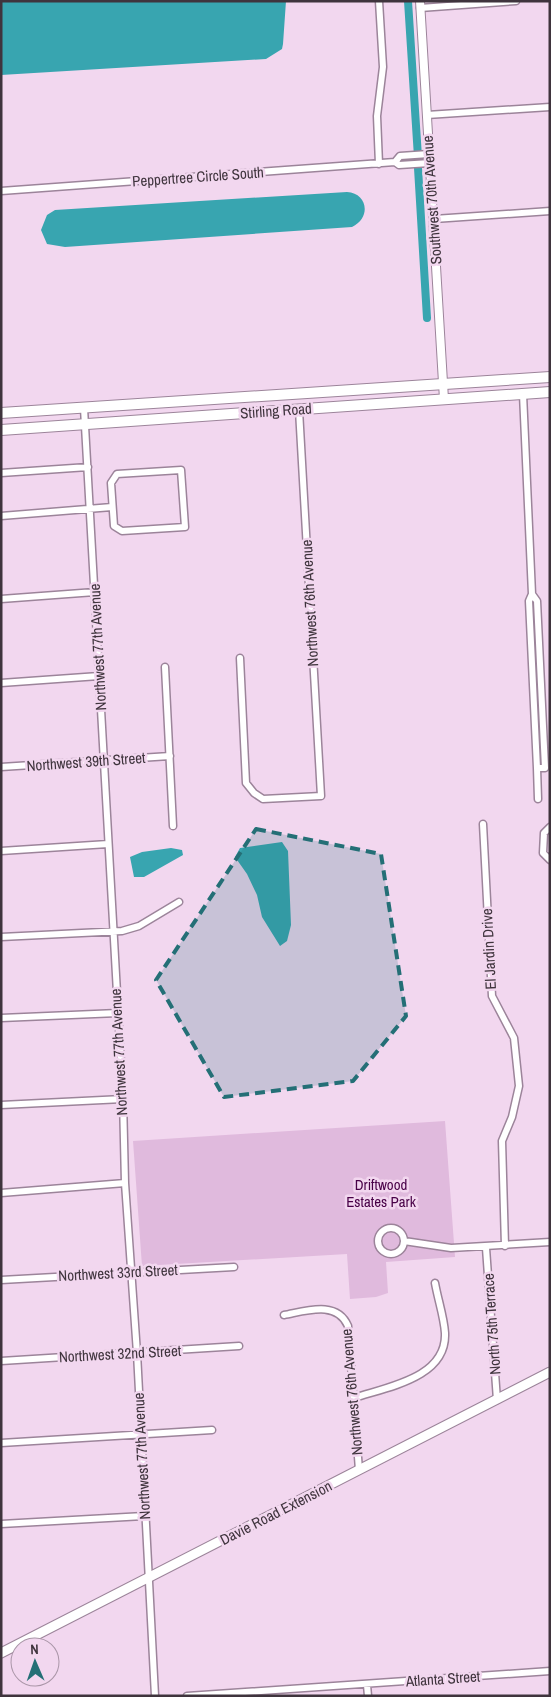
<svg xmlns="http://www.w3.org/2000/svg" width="551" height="1697" font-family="'Archivo Narrow',sans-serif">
<rect width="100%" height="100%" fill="#f2d7ef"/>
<path fill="#e0badd" d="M445 1121 455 1257 386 1262 388 1293 376 1297 350 1299 347 1254 142 1266 133 1141Z"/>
<path fill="#38a5b0" d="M1 1H286L283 44 282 49 266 59 1 75Z
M347 192C367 193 372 217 352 227L65 247 47 244 41 230 47 215 55 210Z
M282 842 288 851 291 925 287 941 280 946 262 917 257 895 247 874 235 857 240 848Z
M171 848 182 850 183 855 144 877H134L130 857 142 852Z"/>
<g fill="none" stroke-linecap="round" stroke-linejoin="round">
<path stroke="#38a5b0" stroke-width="8" d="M408 1 418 157
M418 168 427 318"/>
<defs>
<path id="minor" d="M379 1 383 67 377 116 379 164
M420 8 516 1
M427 115 550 107
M395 162 400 156 429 154
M1 191 395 162 399 165 430 163
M434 219 550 211
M523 394 532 594
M84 408 123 1099 125 1183 137 1353 155 1696
M181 470 185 527 122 531 114 526 111 483 117 474Z
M1 473 88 467
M1 516 112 507
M532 594 537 601 545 768H537L529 601Z
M1 599 95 592
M240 658 246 783 254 793 263 799 321 796 299 410
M165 667 173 826
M1 683 99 676
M1 767 170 756
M537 768 538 799
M483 824 492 996 514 1038 519 1086 512 1117 502 1141 505 1246
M550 827 544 833 543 853 550 860
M1 851 108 844
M1 937 122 931 139 926 179 902
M1 1018 118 1013
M1 1105 123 1099
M1 1193 125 1183
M378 1241a13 13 0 1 1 26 0a13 13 0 1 1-26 0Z
M404 1241 451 1248 550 1242
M486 1248 497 1400
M1 1280 234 1267
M284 1315C306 1311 337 1300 348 1326L359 1470
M1 1361 239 1346
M354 1398C387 1387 447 1378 445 1333 444 1317 438 1300 435 1283
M1 1443 212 1430
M1 1524 144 1516
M367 1685 368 1696
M187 1696 550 1671"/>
<path id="tertiary" d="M420 1 444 399"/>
<path id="secondary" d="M1 1653 550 1372"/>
<path id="primary" d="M1 413 550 377
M1 430 550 392"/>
</defs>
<use href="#minor" stroke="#9c849a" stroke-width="9"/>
<use href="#tertiary" stroke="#9c849a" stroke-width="10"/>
<use href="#secondary" stroke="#9c849a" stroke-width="11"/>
<use href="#primary" stroke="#9c849a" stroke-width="12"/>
<use href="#minor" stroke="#fff" stroke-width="6"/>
<use href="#tertiary" stroke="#fff" stroke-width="8"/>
<use href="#secondary" stroke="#fff" stroke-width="9"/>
<use href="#primary" stroke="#fff" stroke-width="10"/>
</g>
<path fill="#246f76" fill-opacity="0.2" stroke="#246f76" stroke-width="4" stroke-dasharray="10 6" stroke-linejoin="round" d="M256 829 381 854 406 1016 353 1081 224 1097 156 980Z"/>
<g text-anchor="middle" stroke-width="5" stroke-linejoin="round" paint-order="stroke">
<g font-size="15" fill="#3f343d" stroke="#f2d7ef">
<text transform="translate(198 177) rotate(-4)" y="5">Peppertree Circle South</text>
<text transform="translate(432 200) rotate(-94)" y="5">Southwest 70th Avenue</text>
<text transform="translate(276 411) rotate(-4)" y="5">Stirling Road</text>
<text transform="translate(310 603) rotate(-93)" y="5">Northwest 76th Avenue</text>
<text transform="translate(98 647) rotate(-93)" y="5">Northwest 77th Avenue</text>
<text transform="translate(86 762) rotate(-4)" y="5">Northwest 39th Street</text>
<text transform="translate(489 949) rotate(-93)" y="5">El Jardin Drive</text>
<text transform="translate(119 1052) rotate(-93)" y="5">Northwest 77th Avenue</text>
<text transform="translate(118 1273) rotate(-3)" y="5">Northwest 33rd Street</text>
<text transform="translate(492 1324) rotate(-94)" y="5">North 75th Terrace</text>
<text transform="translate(120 1354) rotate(-3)" y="5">Northwest 32nd Street</text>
<text transform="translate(352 1392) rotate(-95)" y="5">Northwest 76th Avenue</text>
<text transform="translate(142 1456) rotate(-93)" y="5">Northwest 77th Avenue</text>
<text transform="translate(276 1513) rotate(-27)" y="5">Davie Road Extension</text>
<text transform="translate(443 1679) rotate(-4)" y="5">Atlanta Street</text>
</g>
<g font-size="15" fill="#480147" stroke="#f2d7ef">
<text x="381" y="1190">Driftwood<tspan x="381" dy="17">Estates Park</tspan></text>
</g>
</g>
<rect width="551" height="1697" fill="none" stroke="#3f343d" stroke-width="5"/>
<g transform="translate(35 1662) rotate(358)"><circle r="24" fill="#f2d7ef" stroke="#aa96a8"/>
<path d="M0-4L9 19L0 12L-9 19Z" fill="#246f76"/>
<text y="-8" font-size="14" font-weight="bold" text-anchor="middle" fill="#3f343d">N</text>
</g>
</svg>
